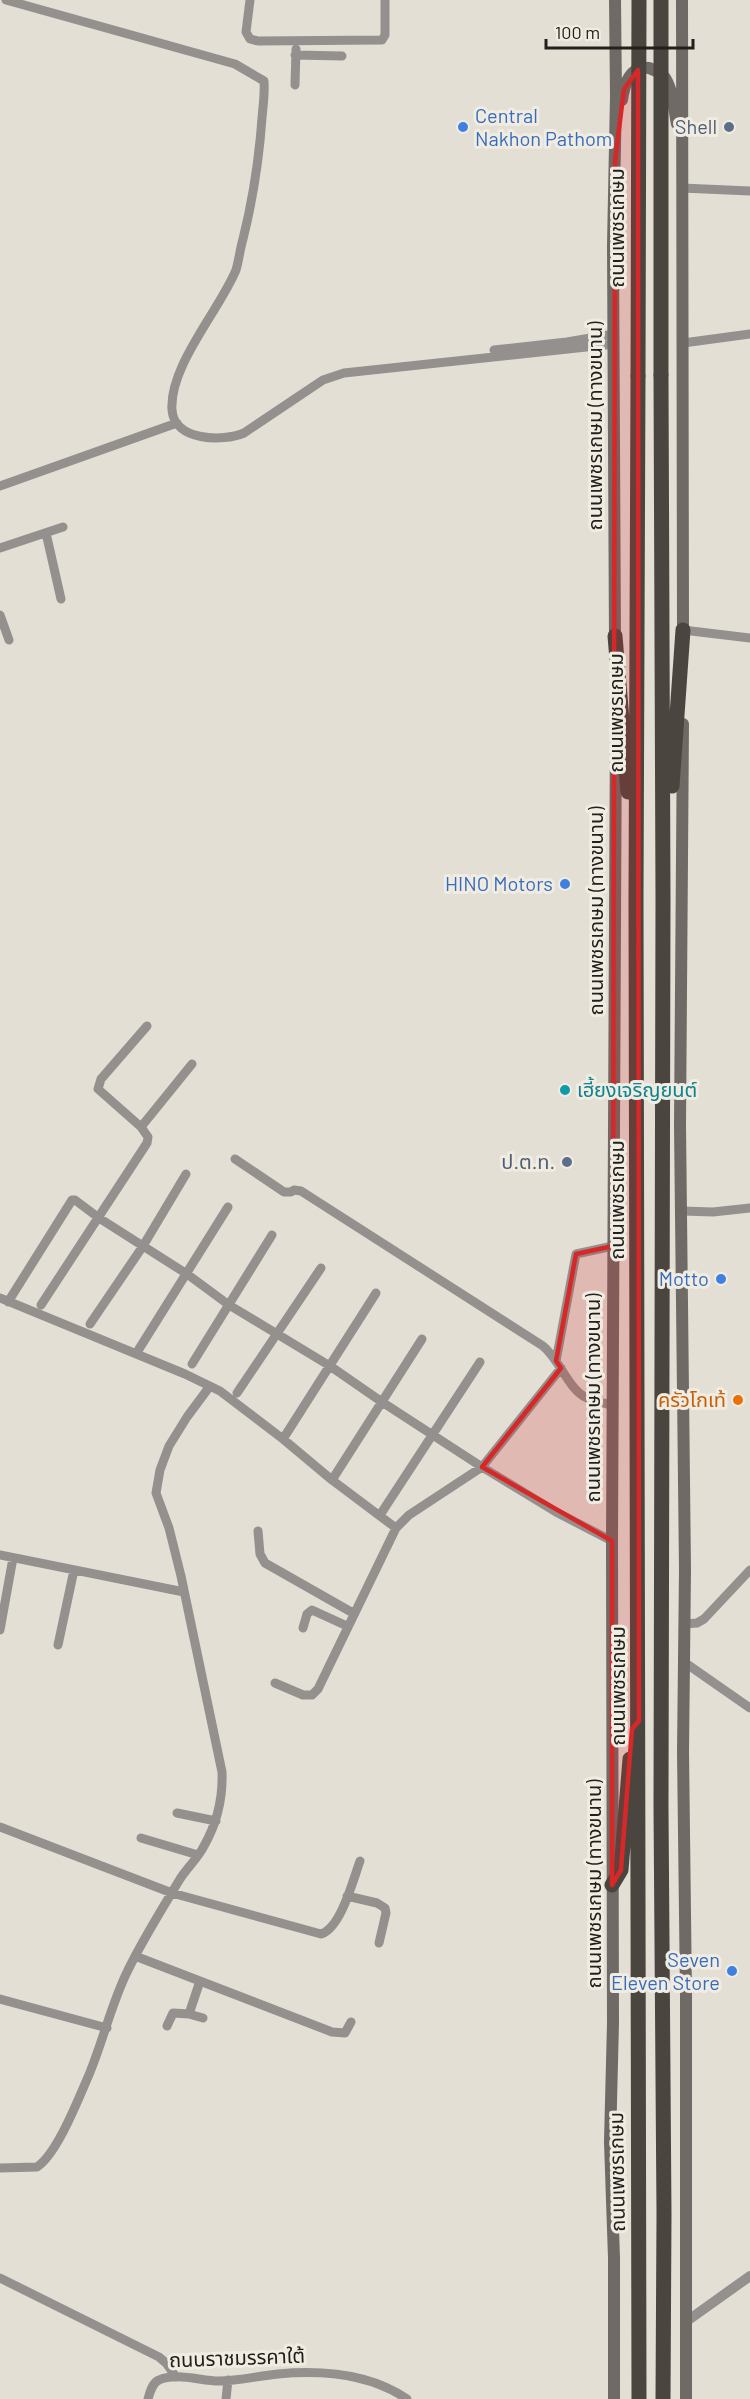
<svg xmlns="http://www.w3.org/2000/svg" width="750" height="2399" font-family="Barlow,'Noto Sans Thai',sans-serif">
<rect width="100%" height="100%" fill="#e3dfd5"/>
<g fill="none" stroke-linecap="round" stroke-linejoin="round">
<path stroke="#94908d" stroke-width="9" d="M6 0 235 64 264 81C265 93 263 106 262 118 259 160 253 199 243 239 240 249 239 260 236 270 219 311 169 366 172 410 174 441 223 442 244 433L323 380 344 373 614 344
M250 0 246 32 250 39 258 41 382 40 385 35V0
M295 55 342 56
M295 85 296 49
M682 188 750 191
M683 343 750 334
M494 350 567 342 614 334
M0 486 177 423
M46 533 61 599
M0 548 63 527
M0 615 9 640
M683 630 750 638
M141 1127 192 1064
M235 1159 284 1192H291L294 1190 301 1191 543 1346C559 1359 568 1388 585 1397 593 1402 604 1403 613 1405
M682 1211 713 1212 750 1208
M0 1298 185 1374 220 1391 283 1439 332 1480 396 1528 409 1515 482 1467 561 1368
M8 1302 72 1200H75L99 1218 187 1274 229 1305 330 1366 382 1402 482 1467 556 1512 612 1541
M41 1305 147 1143 148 1137 141 1127 98 1089 101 1079 147 1026
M90 1324 143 1246 186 1174
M139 1349 228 1207
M556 1361 576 1254 613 1246
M192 1364 272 1235
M237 1393 321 1268
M283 1439 376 1293
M332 1480 422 1339
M380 1515 480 1362
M258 1531 260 1554 265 1563 353 1613
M0 1555 184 1592
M684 1624 697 1623 704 1619 750 1570
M303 1628 307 1614 312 1610 347 1626
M0 1630 13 1558
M58 1645 74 1570
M684 1662 750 1708
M275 1683 303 1695H312L318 1689 396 1528
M177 1813 216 1821
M0 1827 172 1893 321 1934C341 1928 353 1880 360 1861
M141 1838 198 1855
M347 1896 377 1903 385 1908 386 1913 379 1943
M135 1956 332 2032 345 2033 351 2022
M0 1999 107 2028
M189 2014 203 2018
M167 2026 173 2013 189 2014 200 1981
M0 2168 37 2167C57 2154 78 2100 88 2077 103 2042 111 2004 128 1970 143 1939 162 1909 180 1879 187 1868 198 1858 204 1846 217 1823 223 1798 222 1772L181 1576 169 1528 156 1493 160 1470 169 1446 187 1417 210 1386
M0 2278 159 2357 166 2363 176 2377
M148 2399C150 2392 152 2383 159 2380 176 2372 201 2381 219 2381 238 2381 258 2376 278 2374 321 2370 370 2374 407 2399
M226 2399 228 2380"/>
<path stroke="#94908d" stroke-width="10" d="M687 2321 750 2276"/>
<path stroke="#6f6a66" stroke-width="12" d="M615 0 616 96 613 245 615 643
M682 0 683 638
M622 100C624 85 630 65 649 68 655 70 661 73 665 78 673 91 674 109 677 124
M683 724 680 1125 685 1570 683 1751 686 1995V2399
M614 2399V2258L610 2142 613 2023 612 1541 616 717"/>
<path stroke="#4b453f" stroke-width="15" d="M661 375 663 898 661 1807 664 2214 663 2399
M638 376 636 899 639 2399
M615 636 628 792
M672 786 683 630
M612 1885 621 1870 630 1759"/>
<path stroke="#4b453f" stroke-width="15" d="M661 375V0
M638 376 639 0"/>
</g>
<path fill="#d62828" fill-opacity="0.2" stroke="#d62828" stroke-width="4.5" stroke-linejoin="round" d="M638 70 639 1721 632 1729 621 1870 612 1885V1541L482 1467 561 1368 556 1361 576 1254 613 1246 615 161 624 89Z"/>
<g fill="#3f7fe0" stroke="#f1ece2" stroke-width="2">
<circle cx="463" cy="127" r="6"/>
<circle cx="565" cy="884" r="6"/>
<circle cx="721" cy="1279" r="6"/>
<circle cx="732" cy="1971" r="6"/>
</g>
<g fill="#5c6f8a" stroke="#f1ece2" stroke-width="2">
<circle cx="729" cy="127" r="6"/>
<circle cx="567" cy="1162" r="6"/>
</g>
<circle fill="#0f9aa8" stroke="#f1ece2" stroke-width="2" cx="565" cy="1090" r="6"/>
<circle fill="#e8710a" stroke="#f1ece2" stroke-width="2" cx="738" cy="1400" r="6"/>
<g text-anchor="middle" stroke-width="6" stroke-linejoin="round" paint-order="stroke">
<g font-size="20" fill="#366cbe" stroke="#f1ece2" text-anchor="end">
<text x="475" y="123" text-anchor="start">Central<tspan x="475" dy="23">Nakhon Pathom</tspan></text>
<text x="553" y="891">HINO Motors</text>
<text x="709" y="1286">Motto</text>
<text x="720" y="1967">Seven<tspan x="720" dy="23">Eleven Store</tspan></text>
</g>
<g font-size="20" fill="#4e5e75" stroke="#f1ece2" text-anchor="end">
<text x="717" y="134">Shell</text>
<text x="555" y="1169">ป.ต.ท.</text>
</g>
<g font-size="20" fill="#21201c" stroke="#f1ece2">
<text transform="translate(617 228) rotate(-90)" y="7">ถนนเพชรเกษม</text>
<text transform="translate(595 426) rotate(-90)" y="7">ถนนเพชรเกษม (ทางขนาน)</text>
<text transform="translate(616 713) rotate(-90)" y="7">ถนนเพชรเกษม</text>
<text transform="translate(596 911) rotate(-90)" y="7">ถนนเพชรเกษม (ทางขนาน)</text>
<text transform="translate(617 1200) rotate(-90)" y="7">ถนนเพชรเกษม</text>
<text transform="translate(593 1398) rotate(-90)" y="7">ถนนเพชรเกษม (ทางขนาน)</text>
<text transform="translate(618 1686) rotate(-90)" y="7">ถนนเพชรเกษม</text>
<text transform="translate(594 1884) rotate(-90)" y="7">ถนนเพชรเกษม (ทางขนาน)</text>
<text transform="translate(617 2172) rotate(-91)" y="7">ถนนเพชรเกษม</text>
<text transform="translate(237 2358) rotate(-2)" y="7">ถนนราชมรรคาใต้</text>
</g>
<g font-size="20" fill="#0d838f" stroke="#f1ece2" text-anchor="start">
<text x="577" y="1097">เฮี้ยงเจริญยนต์</text>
</g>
<g font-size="20" fill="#c56008" stroke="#f1ece2" text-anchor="end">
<text x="726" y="1407">ครัวโกเท้</text>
</g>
</g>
<path d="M546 39v9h147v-9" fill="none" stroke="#21201c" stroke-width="3"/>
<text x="555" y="39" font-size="18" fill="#21201c" stroke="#f1ece2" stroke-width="4.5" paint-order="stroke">100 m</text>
</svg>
